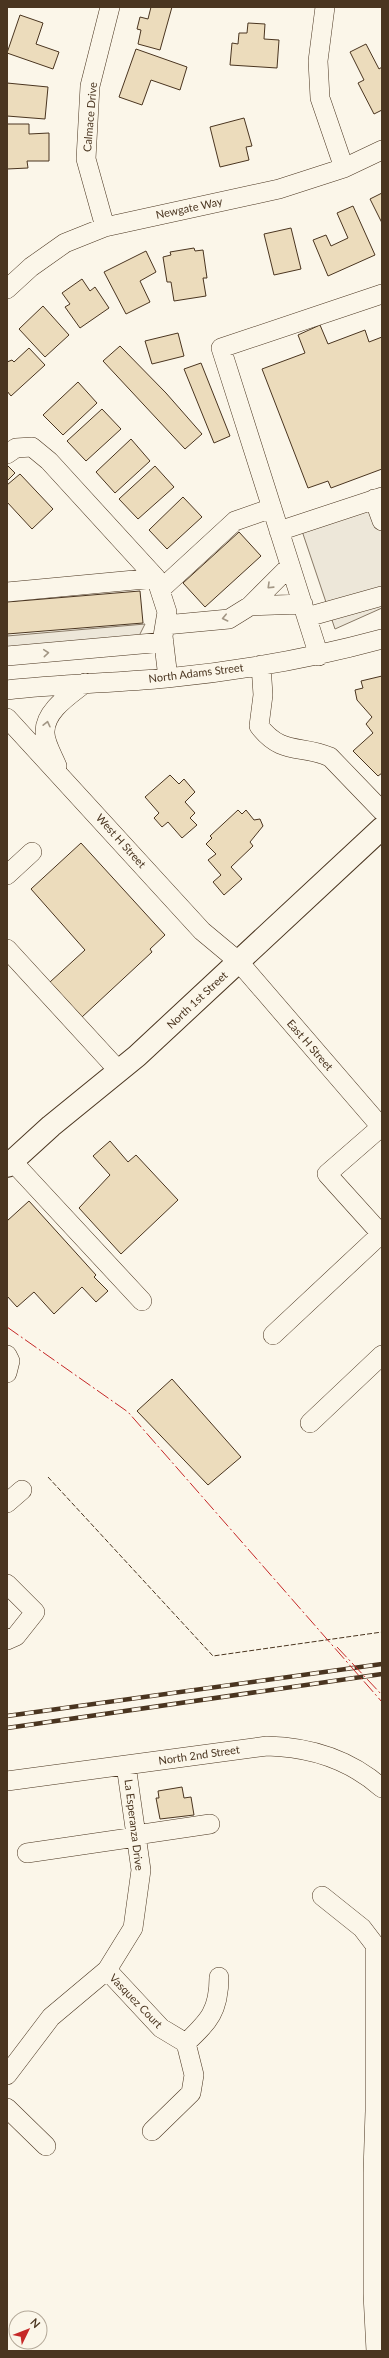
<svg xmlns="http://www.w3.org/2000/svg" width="389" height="2358" font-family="Lato,sans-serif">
<rect width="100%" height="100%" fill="#fbf6e9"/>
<path fill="#ede7d9" stroke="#887966" d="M382 497V608L335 629 300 525Z
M145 624 138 638 7 649V636Z"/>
<path fill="#ecdcbc" stroke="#4a3520" d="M151 7H172L160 50 138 44 141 30 137 29 140 17 148 19Z
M20 15 43 23 36 44 59 52 53 69 7 53Z
M248 23 265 24 264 39 279 40 277 68 230 65 232 43 238 44 239 33H247Z
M366 44 379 69 382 67V110L374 114 358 83 364 80 350 52Z
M136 49 187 67 180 90 151 80 142 105 119 97Z
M7 83 48 87 45 119 7 116Z
M244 118 252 146 246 147 249 160 220 167 210 127Z
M7 124H29V134L49 133V161H27L28 168 7 169Z
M382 193V223L370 199Z
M353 206 375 255 328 276 313 240 326 235 331 246 348 238 337 213Z
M291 228 301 269 274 275 264 234Z
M194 248 195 251 203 250 207 278H203L206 296 174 301 171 282H167L163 257 171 255 170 252Z
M146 251 156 272 140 281 150 302 126 314 104 272Z
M82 279 90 291 95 287 109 308 80 328 65 307 70 304 62 293Z
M43 306 69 335 45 357 19 329Z
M320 325 328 344 365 330 369 342 382 337V469L331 488 328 481 308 488 262 369 305 353 298 335Z
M178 333 184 356 152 364 145 341Z
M120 346 166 393 202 434 185 449 103 361Z
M29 348 45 365 11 396 7 391V362L12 360 14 362Z
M201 363 230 436 214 443 184 369Z
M78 382 97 403 63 435 43 415Z
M102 409 121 429 86 461 67 441Z
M131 439 150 461 115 493 96 472Z
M7 465 15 473 7 481Z
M155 466 174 487 138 519 119 499Z
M20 474 53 509 32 529 7 502V485Z
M183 497 202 517 167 549 149 530Z
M239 532 261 556 205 607 183 583Z
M140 591 143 623 7 634V602Z
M382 676V773L378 776 353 751 373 733 366 724 372 717 357 700 355 690 363 688 361 681Z
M170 775 179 784 184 779 195 792 185 802 195 813 190 818 197 825 182 838 168 822 162 827 154 818 159 813 145 797Z
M238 810 242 814 246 810 254 820 260 819 263 826 250 842 253 846 231 867 242 879 224 895 213 882 221 875 208 860 216 854 206 844 212 838 210 836Z
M81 843 165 935 150 949 152 952 82 1017 50 982 85 950 31 889Z
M110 1141 128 1162 136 1155 178 1200 121 1254 79 1208 110 1175 93 1156Z
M29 1201 96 1275 94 1277 108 1291 96 1302 82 1287 54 1314 34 1292 17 1307 7 1296V1221Z
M172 1379 241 1457 208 1485 137 1411Z
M182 1787 184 1798 191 1797 194 1815 160 1819 156 1798H159L158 1791Z"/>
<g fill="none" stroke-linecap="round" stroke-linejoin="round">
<defs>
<path id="minor" d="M325 7 318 61 320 98 344 168
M105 227 86 159 90 86 110 7
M7 289 31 267 65 243 105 227 279 189 344 168 382 150
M7 454 16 448 32 447 49 461 156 578 167 612 163 636 168 678
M374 499 382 521
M279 531 382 497
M160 590 235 521 272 508
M7 592 156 578
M250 606 290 566
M307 617 382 596
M165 625 229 619 250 606 303 604
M7 656 164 642
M319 656 221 348 382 294
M261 665 263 695 259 726C282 756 301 744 330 757L382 811
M7 690C60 684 114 683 167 678 240 671 312 658 382 639
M7 718 202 931 238 961 382 1128
M57 766C53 756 45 743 45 733 44 711 70 695 85 683
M7 875 32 852
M7 949 119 1071
M381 1127 327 1174 382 1235
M12 1161 142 1301
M273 1335 381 1234
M7 1355 10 1361 7 1373
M310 1423 382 1355
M7 1503 22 1490
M7 1584 35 1612 16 1636 7 1640
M7 1781 267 1746C311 1747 349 1759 382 1788
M136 1835 210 1824
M27 1853 136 1837
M322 1896 362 1928 375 1945V2111L373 2172V2294L376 2351
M107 1970 161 2028 186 2043
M186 2043C209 2021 219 2011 219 1977
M7 2075 51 2017 107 1970 133 1928 141 1870 126 1765
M7 2108 46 2146
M152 2131 191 2093 194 2075 186 2043"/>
<path id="major" d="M7 1166 51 1126 137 1056 382 828"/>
</defs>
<use href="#minor" stroke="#4a3520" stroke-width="20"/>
<use href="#major" stroke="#4a3520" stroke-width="24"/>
<use href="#minor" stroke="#fbf6e9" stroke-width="19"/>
<use href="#major" stroke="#fbf6e9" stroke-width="22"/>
<defs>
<path id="rail" d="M7 1716 382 1664
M7 1728 382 1674"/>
</defs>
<use href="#rail" stroke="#4a3520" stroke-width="4.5"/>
<use href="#rail" stroke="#fbf6e9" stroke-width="3" stroke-dasharray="9" stroke-linecap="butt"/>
<path stroke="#4a3520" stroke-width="1" stroke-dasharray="5 2" stroke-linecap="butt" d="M48 1477 213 1656 382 1632"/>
<path stroke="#c62828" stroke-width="1" stroke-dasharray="14 3 2 3" stroke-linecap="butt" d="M7 1327 128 1412 382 1702
M337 1647 382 1695"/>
</g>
<defs><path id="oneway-chevron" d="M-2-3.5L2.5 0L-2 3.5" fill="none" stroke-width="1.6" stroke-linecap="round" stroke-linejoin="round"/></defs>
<g stroke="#a29684">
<use href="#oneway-chevron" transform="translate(270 586) rotate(136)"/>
<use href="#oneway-chevron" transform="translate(225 618) rotate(167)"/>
<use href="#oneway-chevron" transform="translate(46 653) rotate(-5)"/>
<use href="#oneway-chevron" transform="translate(47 724) rotate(-77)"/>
</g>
<g text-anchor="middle" stroke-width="3" stroke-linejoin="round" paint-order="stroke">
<g font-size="11" fill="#4a3520" stroke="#fbf6e9">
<text transform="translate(90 117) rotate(-85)" y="4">Calmace Drive</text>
<text transform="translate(189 208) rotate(-12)" y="4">Newgate Way</text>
<text transform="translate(196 673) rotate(-7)" y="4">North Adams Street</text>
<text transform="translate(121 841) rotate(48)" y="4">West H Street</text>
<text transform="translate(197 1000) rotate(-43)" y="4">North 1st Street</text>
<text transform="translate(310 1045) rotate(49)" y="4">East H Street</text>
<text transform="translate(199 1755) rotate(-8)" y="4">North 2nd Street</text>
<text transform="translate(134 1825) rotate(83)" y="4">La Esperanza Drive</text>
<text transform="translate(136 2001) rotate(46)" y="4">Vasquez Court</text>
</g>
</g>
<rect width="389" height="2358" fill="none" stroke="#4a3520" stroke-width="16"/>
<g transform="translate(28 2330) rotate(47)"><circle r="19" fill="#fbf6e9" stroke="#b4a999"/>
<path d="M0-3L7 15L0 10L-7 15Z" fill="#c62828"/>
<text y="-6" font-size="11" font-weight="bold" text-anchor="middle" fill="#4a3520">N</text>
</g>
</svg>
